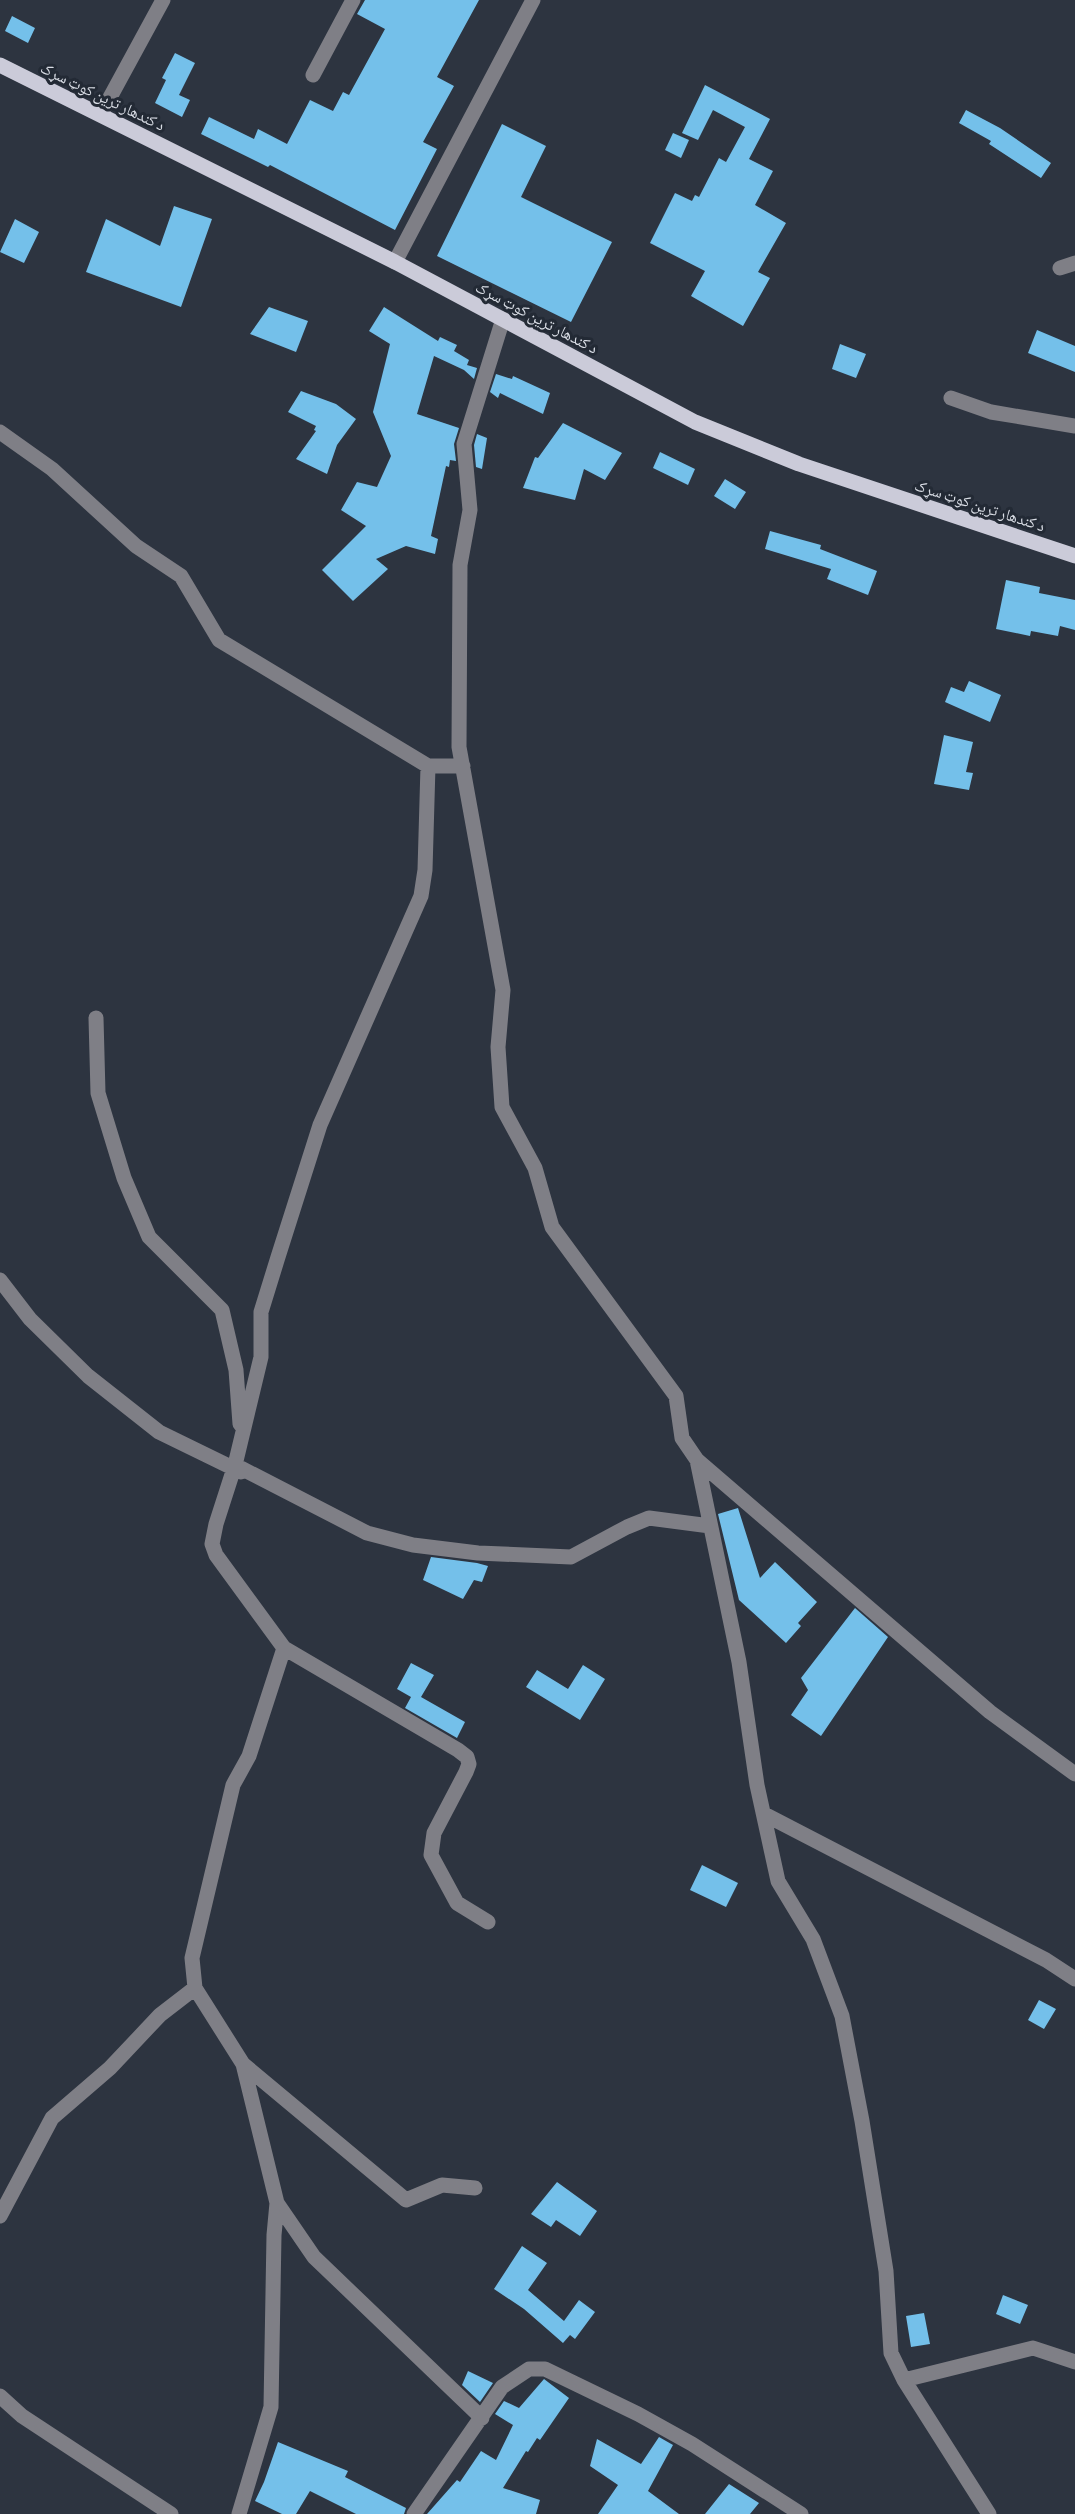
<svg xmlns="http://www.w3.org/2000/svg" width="1075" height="2514" font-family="'Sofia Sans Condensed','Noto Naskh Arabic',sans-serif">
<rect width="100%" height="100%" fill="#2d3440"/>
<path fill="#74c0ea" d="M365 0H479L437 77 454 86 423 142 437 149 395 230 270 165 268 167 201 134 209 117 254 139 258 129 287 144 310 100 333 111 343 92 349 95 385 29 357 14Z
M12 16 35 28 28 43 5 31Z
M175 53 195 63 179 95 190 100 182 117 155 103 166 80 162 78Z
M705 85 770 119 749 159 773 171 755 205 786 223 758 272 770 278 743 326 691 296 705 271 650 243 675 193 692 201 695 195 699 197 719 158 726 162 745 127 713 110 698 140 682 133Z
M966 110 1000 128 1051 163 1041 178 989 144 991 141 959 123Z
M502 124 546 146 521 197 612 242 571 322 437 256Z
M673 133 689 140 681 158 665 150Z
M174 206 212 219 181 307 86 272 106 219 160 246Z
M15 219 39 232 24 263 0 252Z
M269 307 308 321 296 352 250 334Z
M384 307 438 341 440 337 457 345 454 351 469 360 467 365 477 368 474 379 464 370 434 356 417 414 459 428 454 444 456 461 450 460 449 467 446 466 431 536 438 539 435 554 406 546 376 559 388 569 353 601 322 570 366 526 341 510 357 482 377 487 391 456 373 412 390 344 369 331Z
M1037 330 1075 346V372L1028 353Z
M840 344 866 354 856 378 832 369Z
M496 374 512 379 513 376 550 393 543 414 500 393 498 398 490 392Z
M301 391 336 404 356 419 337 445 327 474 296 459 316 431 314 430 316 426 288 412Z
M563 423 622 453 605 480 584 469 575 500 523 488 535 457 538 458Z
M477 434 487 438 482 469 476 467 474 445Z
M660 452 695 469 688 485 653 468Z
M725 479 746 492 735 509 714 496Z
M770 531 821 545 820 549 877 571 868 595 827 579 831 569 765 549Z
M1006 580 1040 587 1039 593 1075 600V630L1060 626 1058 636 1031 631 1030 636 996 629Z
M969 681 1001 695 990 722 945 702 951 687 964 692Z
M944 735 973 742 966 772 973 773 969 790 934 784Z
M738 1508 760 1578 775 1562 817 1602 798 1623 801 1626 786 1643 739 1600 718 1514Z
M431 1557 477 1563 488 1566 482 1582 474 1580 463 1599 423 1580Z
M855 1608 888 1637 821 1736 791 1715 808 1690 801 1678Z
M411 1663 434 1675 421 1697 465 1722 457 1738 405 1708 411 1697 397 1689Z
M583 1665 605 1679 580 1720 526 1687 537 1670 568 1689Z
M702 1865 738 1883 726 1907 690 1890Z
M1039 2000 1056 2009 1044 2029 1028 2020Z
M557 2182 597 2211 580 2236 556 2220 551 2227 531 2214Z
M522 2246 547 2263 528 2290 564 2321 579 2300 595 2312 575 2339 570 2335 563 2343 524 2309 494 2289Z
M1003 2295 1028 2305 1020 2324 996 2314Z
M924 2313 930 2344 911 2347 906 2316Z
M468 2371 493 2383 480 2402 462 2385Z
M544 2379 569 2398 540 2440 537 2438 528 2452 526 2451 503 2488 540 2500 536 2514H427L457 2480 460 2482 481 2451 496 2460 513 2425 495 2414 504 2401 519 2408Z
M659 2437 673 2445 648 2491 679 2514H598L618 2485 590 2466 597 2439 641 2464Z
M278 2442 348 2471 345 2477 406 2508 404 2514H356L310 2491 296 2514H282L255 2501 264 2482Z
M729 2484 759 2503 750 2514H705Z"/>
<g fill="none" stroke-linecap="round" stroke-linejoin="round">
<path stroke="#7f7f86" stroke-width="15" d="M313 75 353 0
M101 114 163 0
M395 262 533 0
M1060 268 1075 263
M503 319 464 444 470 510 460 565 459 747 503 990 498 1047 502 1107 535 1168 552 1227 676 1396 682 1438 697 1460 739 1662 757 1785 778 1881 813 1939 842 2016 862 2121 886 2271 891 2353 904 2380 989 2514
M951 398 991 412 1075 426
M0 432 52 469 136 546 181 576 219 640 428 766H463
M428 766 425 870 421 896 320 1125 278 1257 261 1312V1357L235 1465 216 1524 212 1544 216 1555 284 1648 458 1750 467 1757 469 1764 466 1772 434 1833 431 1855 457 1903 488 1922
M96 1018 98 1093 124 1178 149 1237 222 1310 236 1370 240 1424
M0 1280 30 1319 88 1376 159 1432 241 1472
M697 1460 990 1712 1075 1774
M235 1465 367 1533 413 1545 478 1553 571 1557 627 1527 649 1518 710 1526
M284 1648 249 1756 233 1785 192 1958 195 1988 243 2064 277 2203 314 2257 482 2418
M764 1814 1046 1960 1075 1979
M243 2064 406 2200 442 2185 475 2188
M0 2216 52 2118 110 2068 160 2015 195 1988
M904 2380 1033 2348 1075 2362
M0 2396 22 2416 171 2514
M239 2514 271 2407 274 2235 277 2203
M414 2514 502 2387 529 2369H545L638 2414 692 2444 801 2514"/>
<path stroke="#cbcbd9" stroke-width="15" d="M0 65 395 262 695 422 799 464 1075 556"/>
</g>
<g text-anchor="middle" stroke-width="6" stroke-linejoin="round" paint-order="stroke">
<g font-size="16" fill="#d9dde5" stroke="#232a35">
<text transform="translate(103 96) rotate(26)" y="6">د کندهار ترين کوټ سړک</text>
<text transform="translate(537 317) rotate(28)" y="6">د کندهار ترين کوټ سړک</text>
<text transform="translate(980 505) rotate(18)" y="6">د کندهار ترين کوټ سړک</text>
</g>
</g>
</svg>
